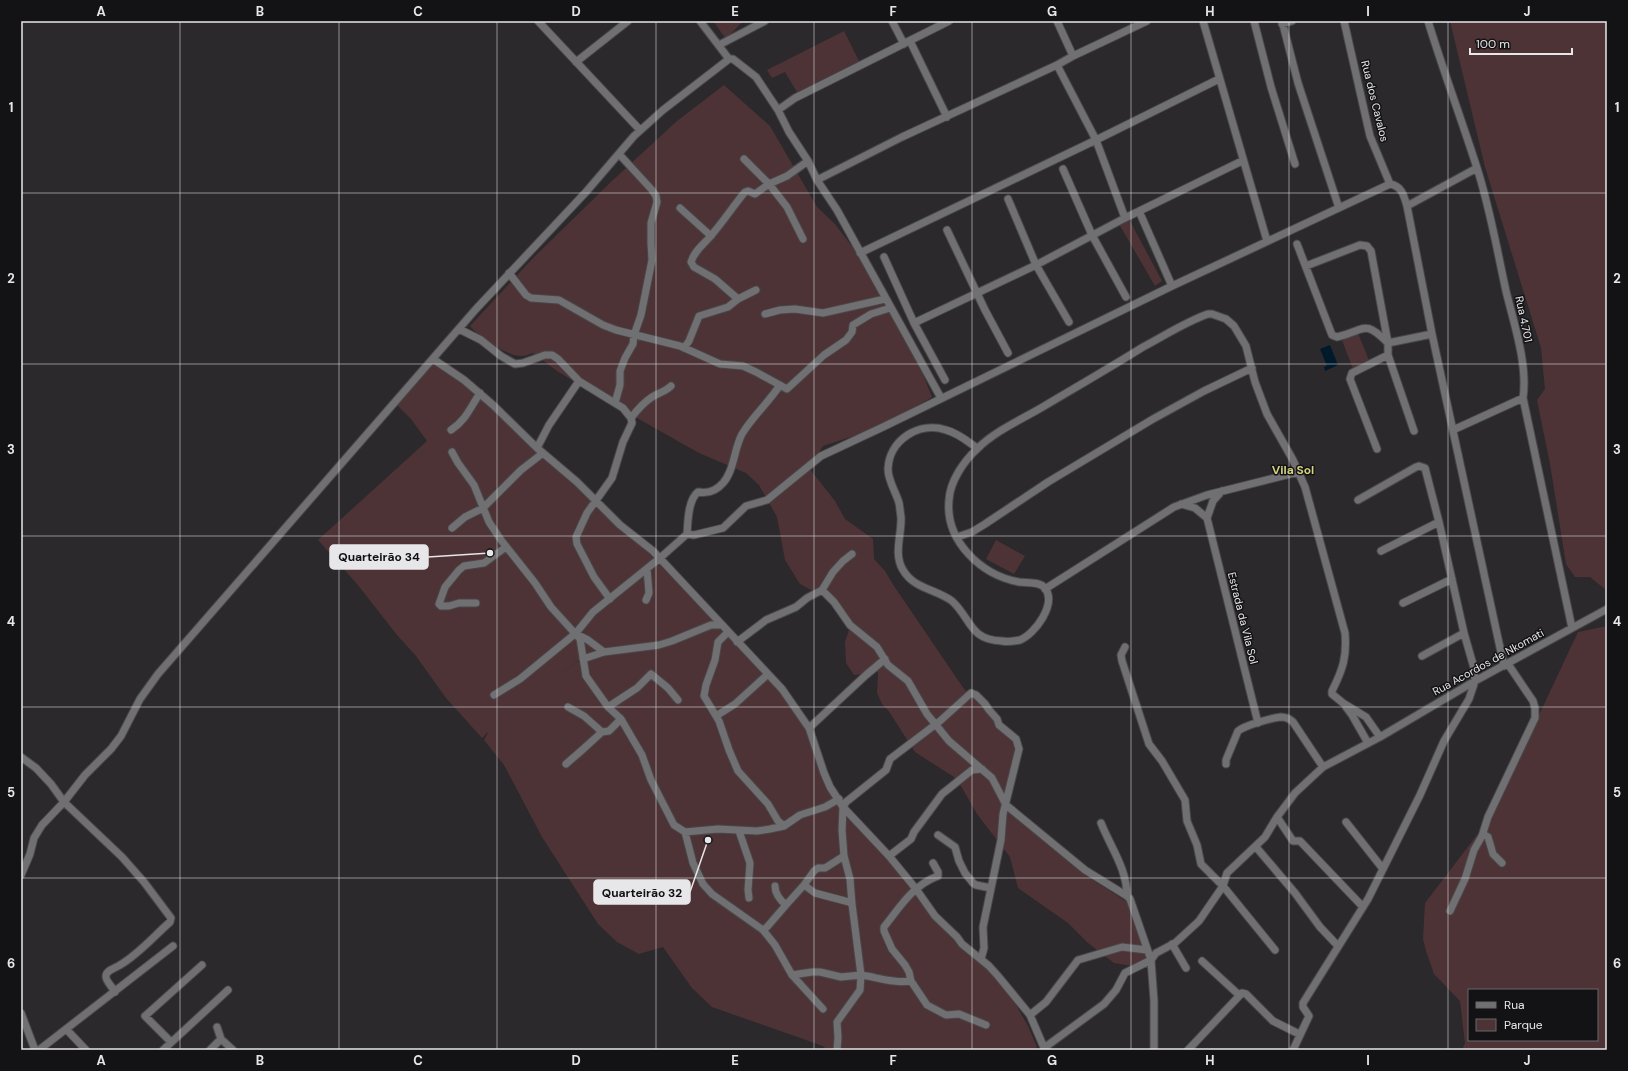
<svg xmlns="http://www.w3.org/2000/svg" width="1628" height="1071" font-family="'DM Sans',sans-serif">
<rect width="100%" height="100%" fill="#2b292c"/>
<path fill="#4d3336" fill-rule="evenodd" d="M713 21H743L726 39Z
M1450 21H1607L1606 590 1590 577H1575L1566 564 1550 464 1537 400 1545 389 1541 348 1485 167Z
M844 31 859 61 797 92 785 72 772 78 767 70Z
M724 85 770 126 817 207 835 224 857 253 914 352 932 397 881 427 823 446 809 468 835 501 845 519 873 539 874 559 885 571 894 586 964 689 1013 739 1017 747 1006 796 1001 804 1082 873 1130 904 1144 947 1146 957 1141 962 1132 966 1114 963 1088 943 1068 923 1018 888 1010 857 977 814 957 779 915 752 888 710 882 704 877 693 878 672 854 675 846 663 845 642 849 630 826 598 800 584 785 560 777 517 759 485 746 473 699 453 598 396 557 371 533 353C530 354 525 356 521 356 507 356 479 337 470 326L532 259 613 180 677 121Z
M1127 220 1130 221 1162 281 1155 286 1119 224Z
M1358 333 1370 363 1353 369 1342 340Z
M435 362 489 405 562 474 583 491 591 500 663 566 716 621 673 639 595 654 581 659 535 691 577 662 602 654 663 645 703 630 721 627 779 689 807 729 826 789 902 875 932 915 960 944 994 974 1015 1003 1028 1026 1037 1047 1033 1050H827L823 1046 712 1007 692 988 663 947 639 954 617 942 598 924 542 837 504 765 484 740 489 731 482 738 446 698 416 656 397 635 357 584 318 540 427 441 411 419 396 404Z
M996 540 1025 556 1014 574 986 559Z
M1607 626V1050H1462L1465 1043 1460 1001 1434 974 1426 951 1423 939 1425 903 1480 831 1539 715 1578 632ZM1469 990H1597V1040H1469Z"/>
<path fill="#00192b" d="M1330 345 1338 365 1325 371 1324 367 1327 366 1320 349Z"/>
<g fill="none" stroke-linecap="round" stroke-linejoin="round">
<defs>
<path id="minor" d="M538 21 640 130
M700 21 729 59
M892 21 904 44
M1057 21 1073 56
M1203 21 1267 241
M1254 21 1271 87 1295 164
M1282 21 1298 83 1339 208
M1344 21 1370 136 1390 184
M1428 21C1443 70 1461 118 1477 168 1490 208 1497 250 1506 291 1514 324 1528 365 1523 398L1572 628
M1282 24 1292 21
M910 41 947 117
M719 45 765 21
M576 62 628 21
M1057 65 1096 140 1125 218 1036 265 1069 322
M778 110 795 98 949 21
M744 159 769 184 787 207 803 239
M1063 169 1092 235 1126 297
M817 180 902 137 1057 65 1073 56 1147 21
M1407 206 1477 168
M680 208 711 236
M1139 211 1172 286
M1125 218 1242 161
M947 230 985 310 1008 353
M1297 244 1332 335 1337 337C1365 331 1363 318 1388 343
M860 253 1096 140 1219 79
M884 257 914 323 945 380
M1306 266 1360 245 1367 246 1371 251 1388 343V355L1352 373 1350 379 1377 449
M509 273 526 295 531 298 559 300 603 325 616 330 680 346 720 364 743 366 756 372 787 389 824 355 846 340 852 332 853 325 871 314 890 308
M738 299 715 279 694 267 691 262C695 249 706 243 714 232 725 219 734 205 745 192L748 191 755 194 769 184 787 176 808 161
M765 314 780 310 795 309 823 313 885 299
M914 323 1036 265 1008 199
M459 329 481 340 501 356 515 364 523 363 545 355H552L558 359 579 381 623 408 631 418 632 423 623 442 612 478 587 513 576 537 577 544 594 577 610 599
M1388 343 1432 334
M684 348 689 341 699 316 728 307 738 299 756 290
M1388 355 1414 431
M433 359 464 380 493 405 537 448 577 482 620 525 653 551 782 689 809 728 824 773 830 787 843 807 889 856 916 889 935 916 957 937 962 944 989 966 998 976 1030 1015 1045 1050
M615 403 620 385V371L625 358 633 344 634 335 641 315 652 260 651 243V223L657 202 656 196 652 190 619 154
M631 418C637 410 643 403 652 397 658 393 665 392 671 386
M451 430C466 420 470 408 480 393
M1453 430 1523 398
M537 448 549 425 579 381
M977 448C967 441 958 433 946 430 919 421 889 440 888 469 888 481 896 492 899 503 900 507 900 512 901 517 902 534 893 554 903 570 914 589 936 589 952 601 971 618 969 640 1002 641 1007 642 1015 641 1020 640 1035 634 1057 604 1045 588 1040 581 1026 583 1019 582 981 575 945 541 949 500 950 481 964 461 977 449 996 430 1023 419 1046 405 1078 386 1111 367 1143 347 1164 336 1185 322 1208 314H1212L1226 319 1234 326 1246 346 1255 382 1267 414 1293 460 1305 487 1345 633C1347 657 1343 669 1332 691V694L1343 703 1366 717 1380 737
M452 452 458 463 474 485 489 522 501 540 535 583 551 607 580 639 586 676 608 707 621 719 642 755 651 780 674 825 685 832 718 829 757 831 770 829 784 826 800 815 825 807 839 799
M1222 491 1213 501 1207 518 1258 723
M1181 504 1195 508 1207 518
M452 528 465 517 483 508 521 470 543 453
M687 534C688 521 688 500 698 492 708 494 716 491 723 483 734 471 734 449 742 434 753 416 769 402 780 385
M957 537 972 532 985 524 1048 482 1153 419 1204 391 1252 368
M1381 551 1439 522
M1045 589 1174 507 1207 495 1298 472
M822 590 834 602 850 625 877 647 888 665 908 681 927 714 949 741 992 778 1006 805 1085 870 1127 896 1130 899 1151 960 1154 1001V1050
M646 600 649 593 647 569
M476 603H459L449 606H441L439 604 445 587 459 570 464 566 484 563 506 547
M1403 603 1452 579
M728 632 718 642 715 660 706 685 704 696 719 721 729 750 738 771 768 804 778 821 784 826
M578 635 588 640 604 652
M737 642 766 620 796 607 807 598 822 590 833 572 843 561 852 554
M1125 647 1121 655 1122 661 1149 744 1162 761 1185 800 1187 821 1197 845 1201 864 1223 886 1275 950
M1422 656 1464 633
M583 659 604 652 659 645 672 641 711 625H722
M494 695 520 679 576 633 593 612 660 558 687 534 694 535 723 528 746 506 767 500 821 456 883 427 1172 286 1390 184C1402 186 1404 196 1407 206L1432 334 1504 666
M568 707 584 716 602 732
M608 707 637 688 651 674 668 688 678 700
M1346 707 1352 715 1368 743
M716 716 735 704 768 674
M809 728 866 675 885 659
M21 757 36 768 51 784 64 802 122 857 144 882 171 918 170 922C154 936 139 954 120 965 116 968 106 970 106 976 105 980 113 988 115 992
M566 764 581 751 602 732 609 731 621 719
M1226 764V760L1238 731C1246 725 1271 718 1281 717 1286 717 1290 719 1293 722L1323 767
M1277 817 1293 841H1300L1363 907
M1346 822 1383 869
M1101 823C1111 848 1127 869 1127 896
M739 831 750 863 748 890 749 898
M685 832 693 863 703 884 712 894 763 930 775 945 792 975 823 1009
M1483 834 1488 837 1493 854 1502 863
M938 835 955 847 959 861 965 873 973 883 976 885 991 888
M1256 847 1295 893 1320 927 1338 946
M889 856 911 839 914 832 942 794 972 770 982 769
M933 863 938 872V876C913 885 900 907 884 927V931L892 949 905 965 909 972 911 981 927 1005 946 1015 959 1014 986 1025
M21 875 30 854 34 838 42 825 64 802 85 775 111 749 121 736 140 699 158 674 476 309 586 192 634 136 663 110 729 59H733L756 77 778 110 789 132 808 161 817 180 837 210 941 398
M804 885 815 893 849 902 852 904
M786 905 804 885 814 871 818 868H825L844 856
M1450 911 1465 879 1474 850 1482 836 1488 817 1535 718V708L1533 701 1508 664
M763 930 767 927 786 905C780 900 775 894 775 886
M1172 944 1186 968
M1202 961 1239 995
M792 975 812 972H820L841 977 861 975 852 904 850 879 844 856 842 830 843 807 846 802 886 770 890 759 940 721 971 693 976 695 985 704 989 710 997 719 999 725 1016 739 1019 749 1003 814 1001 840 983 927 984 948 981 959
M21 1013 35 1050
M1030 1015 1046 1002 1078 960 1122 947 1147 950
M67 1030 86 1050
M221 1039 233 1050
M171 1042 145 1016 202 965
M1044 1048 1104 1004 1116 990 1125 973 1151 960 1156 953 1175 943 1199 921 1223 886 1227 873 1265 837 1277 817 1295 793 1323 767 1380 737 1475 681 1607 609
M39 1050 173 946
M163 1050 228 990
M210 1050 221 1039 217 1027
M837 1050 838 1038 837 1022 860 990 861 975C876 977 896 984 911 981
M1188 1050 1242 993 1246 994 1273 1021 1299 1034
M1293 1050 1309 1016 1303 1007V1003L1368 899 1420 795 1444 741 1469 699 1475 681 1474 668 1464 633 1439 522 1425 468 1419 466 1416 467 1358 500"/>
</defs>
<use href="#minor" stroke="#49474a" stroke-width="9"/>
<use href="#minor" stroke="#707072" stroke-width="7"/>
</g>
<path fill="none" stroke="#e7e6e8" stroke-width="1" stroke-opacity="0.55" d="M180 21V1050M339 21V1050M497 21V1050M656 21V1050M814 21V1050M972 21V1050M1131 21V1050M1289 21V1050M1448 21V1050M21 193H1607M21 364H1607M21 536H1607M21 707H1607M21 878H1607"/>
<g text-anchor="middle" stroke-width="3" stroke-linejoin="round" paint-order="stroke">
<g font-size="11" fill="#e7e6e8" stroke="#131214">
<text transform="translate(1375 101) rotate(76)" y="4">Rua dos Cavalos</text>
<text transform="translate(1524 319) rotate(78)" y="4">Rua 4.701</text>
<text transform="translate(1243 618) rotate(76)" y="4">Estrada da Vila Sol</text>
<text transform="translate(1488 662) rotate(-29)" y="4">Rua Acordos de Nkomati</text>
</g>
<g font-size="12" font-weight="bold" fill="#d5d283" stroke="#131214">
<text x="1293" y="474">Vila Sol</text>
</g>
</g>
<path fill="none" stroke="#e7e6e8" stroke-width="1.5" d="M490 553L428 557M708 840L690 892"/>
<g fill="#e7e6e8" stroke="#131214" stroke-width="1.5">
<circle cx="490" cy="553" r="4"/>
<circle cx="708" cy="840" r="4"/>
</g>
<g fill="#e7e6e8" stroke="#e7e6e8" stroke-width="1.5">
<rect x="330" y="545" width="98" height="24" rx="4"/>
<rect x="594" y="880" width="96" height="24" rx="4"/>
</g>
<g font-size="12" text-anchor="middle" font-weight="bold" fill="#111">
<text x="379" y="561">Quarteirão 34</text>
<text x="642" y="897">Quarteirão 32</text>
</g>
<rect width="1628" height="1071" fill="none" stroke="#131214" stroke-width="44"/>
<rect x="1468" y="989" width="130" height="52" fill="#131214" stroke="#686769"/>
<rect x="1476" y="1002" width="20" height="6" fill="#707072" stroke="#686769"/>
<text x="1504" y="1009" font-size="12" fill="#e7e6e8">Rua</text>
<rect x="1476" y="1019" width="20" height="12" fill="#4d3336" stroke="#686769"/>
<text x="1504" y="1029" font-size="12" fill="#e7e6e8">Parque</text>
<path d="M1470 48v6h102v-6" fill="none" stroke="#e7e6e8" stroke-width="2"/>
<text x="1476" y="48" font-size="12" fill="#e7e6e8" stroke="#131214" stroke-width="3" paint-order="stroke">100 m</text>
<rect x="22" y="22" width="1584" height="1027" fill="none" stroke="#e7e6e8" stroke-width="1.5"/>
<g font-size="13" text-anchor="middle" font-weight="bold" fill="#e7e6e8">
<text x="101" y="16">A</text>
<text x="260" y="16">B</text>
<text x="418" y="16">C</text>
<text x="576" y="16">D</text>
<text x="735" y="16">E</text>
<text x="893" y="16">F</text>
<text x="1052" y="16">G</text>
<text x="1210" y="16">H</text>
<text x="1368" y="16">I</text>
<text x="1527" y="16">J</text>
<text x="11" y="112">1</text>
<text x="1617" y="112">1</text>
<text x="11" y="283">2</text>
<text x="1617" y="283">2</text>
<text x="11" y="454">3</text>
<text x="1617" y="454">3</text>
<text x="11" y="626">4</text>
<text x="1617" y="626">4</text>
<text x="11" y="797">5</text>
<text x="1617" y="797">5</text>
<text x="11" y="968">6</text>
<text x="1617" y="968">6</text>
<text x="101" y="1065">A</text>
<text x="260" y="1065">B</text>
<text x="418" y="1065">C</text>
<text x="576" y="1065">D</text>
<text x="735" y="1065">E</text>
<text x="893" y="1065">F</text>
<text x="1052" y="1065">G</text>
<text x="1210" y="1065">H</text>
<text x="1368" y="1065">I</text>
<text x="1527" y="1065">J</text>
</g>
</svg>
